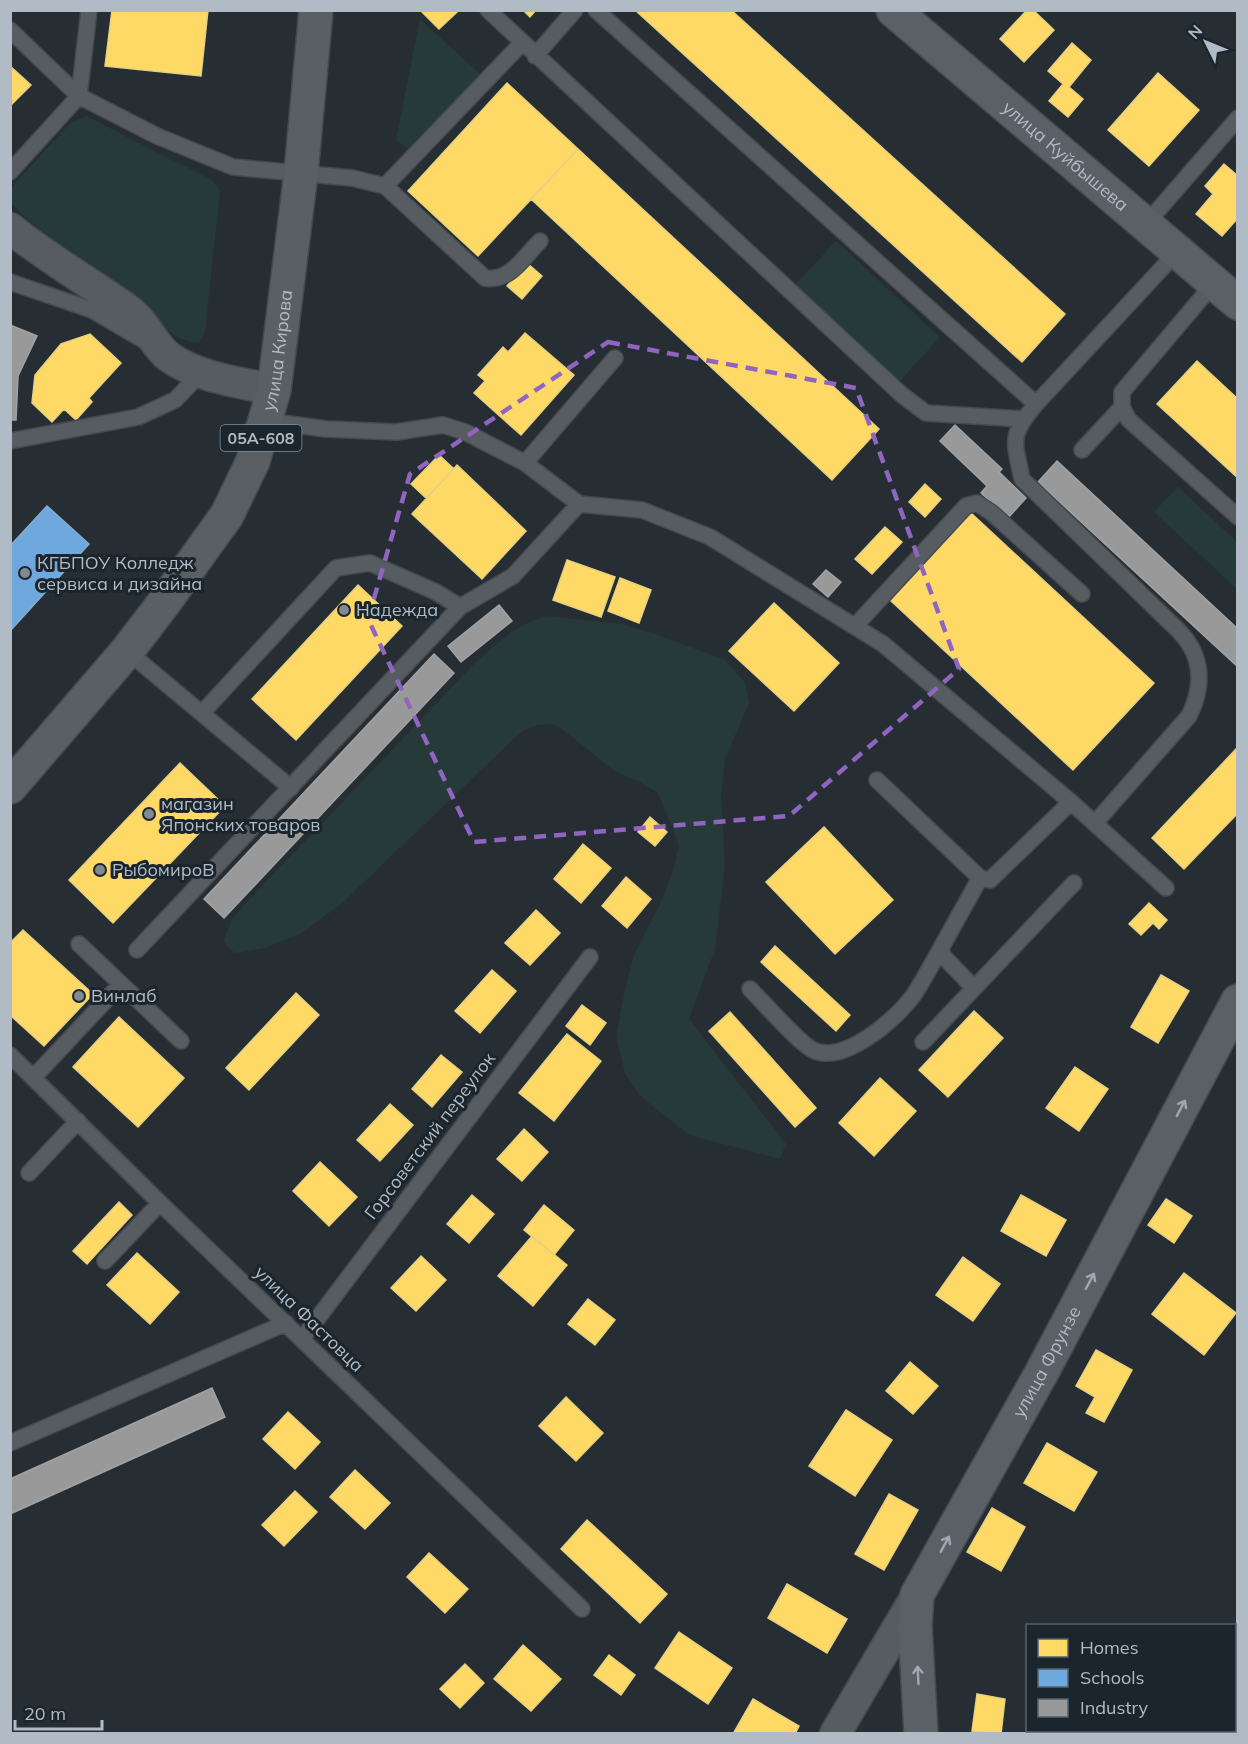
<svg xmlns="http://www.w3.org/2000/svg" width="1248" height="1744" font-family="Mulish,sans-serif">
<rect width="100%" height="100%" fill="#272e33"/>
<path fill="#253a39" d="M420 19 480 74 409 150 396 140Z
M86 116 212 180 220 191 205 333 199 342C171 344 156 314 137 298 97 263 47 243 11 203L10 189 71 122Z
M836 241 940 337 899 382 794 286Z
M1178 487 1237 542V589L1154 512Z
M548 616 621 624 653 633 725 660 745 682 749 703 725 759 721 796 725 864 715 949 689 1019 786 1144 780 1159 689 1135 640 1096 625 1073 616 1036 624 994 634 955 663 898 674 868 679 845 658 793 639 781 616 772 558 726C542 722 534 725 520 733L340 905 300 934 265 948 236 953 229 949 224 940 231 921 244 905 474 664C498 643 517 623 548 616Z"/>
<path fill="#ffd966" stroke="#e7d082" stroke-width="1.5" d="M112 10H208L201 76 105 66Z
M420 10H456L457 12 439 29Z
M523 10H536L530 17Z
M635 10H731L1065 314 1022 362Z
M1027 10H1033L1054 30 1024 62 1000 39Z
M1072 43 1091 60 1069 87 1083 99 1068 117 1049 101 1063 84 1048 71Z
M10 66 31 85 10 106Z
M1158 73 1199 110 1149 166 1108 130Z
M507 83 578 149 478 256 408 191Z
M578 149 879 429 832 480 531 199Z
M1224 164 1238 176V218L1222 236 1196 214 1213 194 1205 186Z
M527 263 542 276 522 299 507 286Z
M525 333 574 375 521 435 474 393 485 381 478 375 503 347 508 352Z
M90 334 121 363 89 398 92 402 76 420 64 409 52 422 32 403 35 375 61 344Z
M1197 361 1238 399V478L1157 404Z
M439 455 454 469 426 498 411 484Z
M457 465 526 531 482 579 412 514Z
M925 484 941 499 925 517 909 502Z
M971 513 1154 683 1073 770 890 600Z
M885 527 902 542 872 574 855 559Z
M567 560 615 577 601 617 553 600Z
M620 578 651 590 639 623 608 611Z
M358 585 402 626 296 740 252 699Z
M774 603 839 663 794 711 729 651Z
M1238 747V813L1184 869 1152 838Z
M180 763 225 806 113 923 69 880Z
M650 817 667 832 655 846 638 832Z
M824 827 893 900 835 954 766 882Z
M583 844 611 868 581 903 554 879Z
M626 877 651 899 627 928 602 906Z
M1149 903 1167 920 1159 929 1153 923 1141 935 1129 924Z
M536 910 560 933 530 965 505 943Z
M23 930 93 994 44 1046 10 1015V943Z
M775 946 850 1015 836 1031 761 962Z
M492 970 516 991 480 1033 455 1011Z
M1161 975 1189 991 1158 1043 1131 1027Z
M296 993 319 1015 249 1090 226 1068Z
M582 1005 606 1023 590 1045 566 1026Z
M974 1011 1003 1038 948 1097 919 1070Z
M730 1012 816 1108 795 1127 709 1031Z
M119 1017 184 1078 138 1127 73 1067Z
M567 1034 601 1061 554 1121 519 1093Z
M441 1055 462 1072 432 1107 412 1089Z
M1075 1067 1108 1089 1079 1131 1046 1108Z
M880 1078 916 1111 874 1156 839 1123Z
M390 1104 413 1125 380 1161 357 1140Z
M524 1129 548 1152 522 1181 497 1159Z
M320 1162 357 1197 329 1226 293 1191Z
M472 1195 494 1214 469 1243 447 1224Z
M1021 1195 1066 1220 1046 1256 1001 1231Z
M1166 1199 1192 1216 1174 1243 1148 1225Z
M119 1202 132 1215 87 1264 73 1251Z
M544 1205 574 1230 554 1255 524 1230Z
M532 1236 567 1265 533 1306 498 1276Z
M137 1253 179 1292 150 1324 107 1285Z
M421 1256 446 1280 416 1311 391 1288Z
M963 1257 1000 1284 973 1321 936 1295Z
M1184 1273 1236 1313 1204 1355 1152 1314Z
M588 1299 615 1320 595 1345 568 1324Z
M1096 1350 1132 1370 1104 1422 1086 1413 1095 1397 1076 1386Z
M910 1362 938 1386 913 1414 886 1391Z
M566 1397 603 1433 576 1461 539 1426Z
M846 1410 892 1440 855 1496 809 1466Z
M288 1412 320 1442 295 1469 263 1439Z
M1047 1443 1097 1472 1074 1511 1024 1483Z
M355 1470 390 1503 365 1529 330 1497Z
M295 1491 317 1512 284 1546 262 1525Z
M889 1494 918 1510 884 1570 855 1554Z
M992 1508 1025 1527 1001 1571 967 1552Z
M587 1520 667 1594 640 1623 561 1549Z
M429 1553 468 1589 445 1613 407 1577Z
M787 1584 847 1619 827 1653 768 1618Z
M679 1632 732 1668 708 1704 655 1668Z
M523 1645 561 1679 531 1711 494 1679Z
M609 1655 635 1675 621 1695 594 1675Z
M465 1664 484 1683 460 1708 440 1689Z
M977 1694 1005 1699 1001 1734 972 1731Z
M753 1699 799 1726 795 1734H733Z"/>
<path fill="#6fa8dc" stroke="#82aed5" stroke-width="1.5" d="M47 506 89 544 10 631V546Z"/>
<path fill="#999" stroke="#a0a3a6" stroke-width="1.5" d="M10 325 37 336 18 376 16 420H10Z
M955 425 1002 469 999 472 1026 498 1008 518 981 493 987 486 940 441Z
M1057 461 1238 629V667L1038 482Z
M826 570 841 582 828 597 813 584Z
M499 605 512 621 461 662 448 646Z
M434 654 454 673 224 918 204 899Z
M212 1388 225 1417 10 1514V1479Z"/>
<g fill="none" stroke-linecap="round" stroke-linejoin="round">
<defs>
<path id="lane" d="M488 10 902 395 926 413 1023 419
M596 10 1036 404
M10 30 79 96 157 136 233 167 352 178 385 186
M521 44 385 186 485 278C510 282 523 258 540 241
M535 56 575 10
M10 172 79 96 89 10
M1146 224 1238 118
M10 282 92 310 145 341
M1215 282 1122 392V407L1129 420 1238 517
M267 421 326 429 396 432 443 425 465 432 525 463 579 504 642 510 710 537 883 644 1071 802 1166 888
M10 441 138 417 175 400 201 373
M1082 450 1122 407
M525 463 615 358
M856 625 966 506 977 503 992 513 1082 594
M127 651 291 788
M202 713 336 568 370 563 436 592 460 607
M877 780 980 878 990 880 1071 802
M1095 823 1189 716C1204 686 1203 656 1179 631L1022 479C1014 440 1009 436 1036 404L1178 251
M79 944 181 1041
M137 950 460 607 513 576 579 504
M974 988 943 956 941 948 980 878
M750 989C763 1002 800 1044 813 1050 844 1065 896 1019 913 996 923 981 932 964 941 948
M923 1042 1074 883
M10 1055 160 1203 582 1609
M33 1078 121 984
M29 1173 78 1121
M105 1261 160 1203
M302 1339 590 957
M10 1443 286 1323"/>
<path id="street" d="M10 228C47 258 88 281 127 309 145 321 155 347 169 357 199 378 239 382 274 390
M835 1734 917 1595"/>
<g id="secondary">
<path id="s1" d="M893 10 1238 303"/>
<path id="s2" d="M921 1734 915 1626 917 1595 1042 1372 1238 1001"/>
</g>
<g id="primary">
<path id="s3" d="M10 787 127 651 163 604 227 515 253 461 274 390 301 173 316 10"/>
</g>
</defs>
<use href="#lane" stroke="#454a4e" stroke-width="18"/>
<use href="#street" stroke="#454a4e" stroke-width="33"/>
<use href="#secondary" stroke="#454a4e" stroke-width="36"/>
<use href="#primary" stroke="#444b50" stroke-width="36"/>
<use href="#lane" stroke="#575c61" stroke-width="15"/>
<use href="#street" stroke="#575c61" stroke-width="30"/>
<use href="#secondary" stroke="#5a6066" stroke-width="33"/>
<use href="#primary" stroke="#595f63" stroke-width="33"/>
</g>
<defs><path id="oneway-shaft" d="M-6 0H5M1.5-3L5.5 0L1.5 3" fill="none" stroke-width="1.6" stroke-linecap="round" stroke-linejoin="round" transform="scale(1.5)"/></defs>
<g stroke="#9fa9b2">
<use href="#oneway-shaft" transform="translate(1181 1108) rotate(-62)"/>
<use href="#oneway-shaft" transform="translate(1090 1281) rotate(-62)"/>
<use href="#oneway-shaft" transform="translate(945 1544) rotate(-61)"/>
<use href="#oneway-shaft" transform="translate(918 1675) rotate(-93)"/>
</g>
<path fill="none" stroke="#9065c1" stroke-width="4.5" stroke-dasharray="12 8" stroke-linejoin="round" d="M608 342 856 388 959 669 789 816 474 842 368 619 410 474Z"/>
<g fill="#808a92" stroke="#1b252e" stroke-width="2">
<circle cx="25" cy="573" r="6"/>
<circle cx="344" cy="610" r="6"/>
<circle cx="149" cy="814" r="6"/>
<circle cx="100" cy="870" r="6"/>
<circle cx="79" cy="996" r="6"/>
</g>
<g text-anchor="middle" stroke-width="6" stroke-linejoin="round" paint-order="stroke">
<rect fill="#1b252e" stroke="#838e98" stroke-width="1.5" x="220.5" y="425" width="81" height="26" rx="4.5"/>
<g font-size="16" font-weight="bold" fill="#b0bbc5">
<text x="261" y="444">05А-608</text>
</g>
<g font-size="18" fill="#b0bbc5" stroke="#1b252e">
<text dy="6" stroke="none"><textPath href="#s1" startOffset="226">улица Куйбышева</textPath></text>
<text dy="6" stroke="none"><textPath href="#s3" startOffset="522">улица Кирова</textPath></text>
<text transform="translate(430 1136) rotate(-53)" y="6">Горсоветский переулок</text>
<text transform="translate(309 1319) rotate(44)" y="6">улица Фастовца</text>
<text dy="6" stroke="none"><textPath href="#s2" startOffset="406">улица Фрунзе</textPath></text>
</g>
<g font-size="18" fill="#b0bbc5" stroke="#1b252e" text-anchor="start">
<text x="37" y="569">КГБПОУ Колледж<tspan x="37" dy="21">сервиса и дизайна</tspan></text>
<text x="356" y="616">Надежда</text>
<text x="161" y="810">магазин<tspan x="161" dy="21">Японских товаров</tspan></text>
<text x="112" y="876">РыбомироВ</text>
<text x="91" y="1002">Винлаб</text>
</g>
</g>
<rect width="1248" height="1744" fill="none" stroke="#b0bbc5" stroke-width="24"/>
<rect x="1026" y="1624" width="210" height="108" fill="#1b252e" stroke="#57616a" stroke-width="1.5"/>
<rect x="1038" y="1639" width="30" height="18" fill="#ffd966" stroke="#57616a" stroke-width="1.5"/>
<text x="1080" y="1654" font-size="18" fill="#b0bbc5">Homes</text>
<rect x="1038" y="1669" width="30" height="18" fill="#6fa8dc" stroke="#57616a" stroke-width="1.5"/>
<text x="1080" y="1684" font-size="18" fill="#b0bbc5">Schools</text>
<rect x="1038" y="1699" width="30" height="18" fill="#999999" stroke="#57616a" stroke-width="1.5"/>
<text x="1080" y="1714" font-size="18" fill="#b0bbc5">Industry</text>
<g transform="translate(1206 42) rotate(313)" stroke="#1b252e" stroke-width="4.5" paint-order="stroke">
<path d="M0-4.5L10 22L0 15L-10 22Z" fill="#b0bbc5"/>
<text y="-9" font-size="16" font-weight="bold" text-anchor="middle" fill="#b0bbc5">N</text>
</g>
<path d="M15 1720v9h87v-9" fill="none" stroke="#b0bbc5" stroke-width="3"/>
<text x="24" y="1720" font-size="18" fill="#b0bbc5" stroke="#1b252e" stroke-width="4.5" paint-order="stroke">20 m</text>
</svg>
